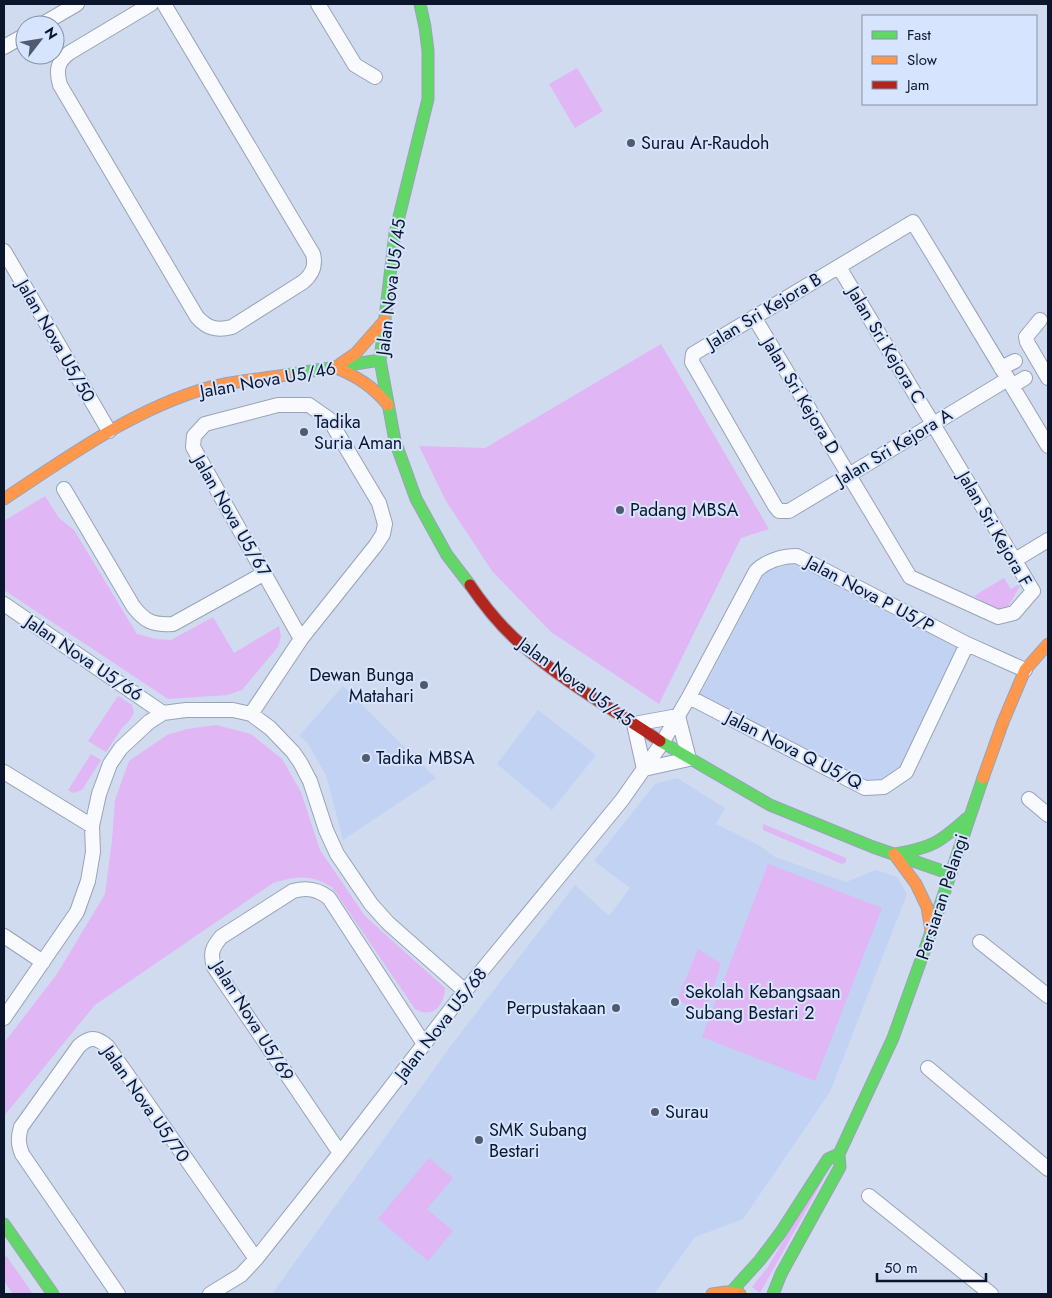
<svg xmlns="http://www.w3.org/2000/svg" width="1052" height="1298" font-family="Jost,sans-serif">
<rect width="100%" height="100%" fill="#d0dbf0"/>
<path fill="#c1d2f3" d="M794 562 959 648 902 765 885 779 865 780 700 695 765 572Z
M343 686 436 778 343 840 326 775 307 742 299 736Z
M538 710 596 755 552 810 497 764Z
M677 778 725 808 716 824 757 844 775 857 846 882 876 870 897 877 907 894 830 1092 743 1219 695 1237 654 1294H272L453 1043 575 885 609 916 630 888 594 861 655 784Z"/>
<path fill="#e0b6f5" d="M577 68 603 111 575 128 549 84Z
M661 344 769 529 741 538 659 704 551 632 492 571 446 501 419 446 485 448Z
M45 496 59 518 74 530 137 634 156 639 171 640 213 617 234 653 279 626 281 637 278 647 242 690 228 695 168 699 4 590V521Z
M1004 578 1011 589 1019 584 1020 586 1004 614 974 596Z
M118 696 132 705 134 713 130 720 122 728 106 752 88 741Z
M216 725 251 734 282 759 301 792 320 850 365 916 445 988C444 1006 433 1019 415 1009L332 887C310 874 297 876 273 883L95 1005 4 1116V1043L57 974 105 894 112 840 115 800 129 761 167 735 187 729Z
M91 754 101 760 82 790 73 793 68 790Z
M763 824 846 858V862L842 864 763 830Z
M768 864 882 908 815 1081 702 1037Z
M698 949 721 964 705 1012 677 1000Z
M429 1158 453 1178 427 1209 453 1231 428 1261 378 1219Z
M820 1177 823 1180 760 1293 752 1287 768 1267Z
M4 1255 7 1257 33 1294H13L4 1281Z"/>
<g fill="none" stroke-linecap="round" stroke-linejoin="round">
<defs>
<path id="street" d="M151 4 69 53C57 62 56 71 60 85L197 317C207 328 216 331 232 327L303 282C313 274 316 266 313 254L164 4
M318 4 355 65 375 77
M41 25 77 4
M4 47 25 35
M4 251 109 431
M754 317 910 577 998 617 1014 613 1033 591 839 267
M1040 320 1026 337 1027 342 1048 378
M1001 368 1015 361
M1008 379 789 511H779L775 506 692 362 693 354 913 222C945 274 976 326 1008 379L1012 386 1048 446
M1012 386 1025 378
M64 489 133 606C145 622 153 625 173 624L265 573
M1015 560 1048 540
M4 604 163 713
M689 697 865 788 884 787 906 772 967 644
M251 714 301 639 376 545 383 534 385 524 379 503 329 419 309 405H278L205 424 194 436 193 447 301 639
M644 769 689 759 678 716
M644 769 634 724 678 716
M4 772 92 826
M1029 799 1048 815
M4 936 43 962
M980 942 1048 996
M4 1018 77 912 88 881 93 852 92 826 99 794 110 764 121 748 149 722 163 713 186 710H233L251 714 270 728 293 752 300 762 310 781 326 830 337 854 371 904 388 923 465 991
M928 1068 1048 1169
M340 1153 214 967C210 953 212 948 221 937L293 891C307 887 318 889 329 898L424 1044
M869 1196 991 1294
M118 1294 22 1154C18 1144 18 1137 21 1127L79 1046C90 1036 97 1037 108 1047L256 1259
M210 1294 241 1275 256 1259 340 1153 465 991 622 800 662 743 689 697 756 571C766 561 782 556 797 556L967 644 1025 670"/>
<path id="fast" d="M420 4 425 27 428 51V99L395 233 380 360 395 441 416 499 447 555 470 585
M286 375 380 360
M660 741 770 805 873 847 951 874
M896 854C933 847 939 843 967 818
M4 1224 53 1294
M731 1292 760 1260 781 1232 828 1159 839 1154
M773 1294 781 1274 840 1167 839 1154 893 1038 931 932 983 778"/>
<path id="slow" d="M340 364 356 353 385 320
M334 367C356 376 373 386 388 405
M4 499C68 457 132 410 207 388 232 381 261 379 286 375
M983 778 1003 722 1025 670 1048 644
M894 854 916 884 927 907 931 931
M712 1294 726 1292 740 1294"/>
<path id="jam" d="M470 585C485 607 502 628 522 645 564 682 614 710 660 741"/>
</defs>
<use href="#street" stroke="#98a3b7" stroke-width="16"/>
<use href="#fast" stroke="#98a3b7" stroke-width="13"/>
<use href="#slow" stroke="#98a3b7" stroke-width="13"/>
<use href="#jam" stroke="#98a3b7" stroke-width="13"/>
<use href="#street" stroke="#f8fafd" stroke-width="14"/>
<use href="#fast" stroke="#63d668" stroke-width="11"/>
<use href="#slow" stroke="#ff974d" stroke-width="11"/>
<use href="#jam" stroke="#b3261e" stroke-width="11"/>
</g>
<g fill="#505b71" stroke="#d6e4fe" stroke-width="2">
<circle cx="631" cy="143" r="5"/>
<circle cx="304" cy="432" r="5"/>
<circle cx="620" cy="510" r="5"/>
<circle cx="424" cy="685" r="5"/>
<circle cx="366" cy="758" r="5"/>
<circle cx="675" cy="1002" r="5"/>
<circle cx="616" cy="1008" r="5"/>
<circle cx="655" cy="1112" r="5"/>
<circle cx="479" cy="1140" r="5"/>
</g>
<g text-anchor="middle" stroke-width="4" stroke-linejoin="round" paint-order="stroke">
<g font-size="18" fill="#0b162d" stroke="#d6e4fe" text-anchor="start">
<text x="641" y="149">Surau Ar-Raudoh</text>
<text x="314" y="428">Tadika<tspan x="314" dy="21">Suria Aman</tspan></text>
<text x="630" y="516">Padang MBSA</text>
<text x="414" y="681" text-anchor="end">Dewan Bunga<tspan x="414" dy="21">Matahari</tspan></text>
<text x="376" y="764">Tadika MBSA</text>
<text x="685" y="998">Sekolah Kebangsaan<tspan x="685" dy="21">Subang Bestari 2</tspan></text>
<text x="606" y="1014" text-anchor="end">Perpustakaan</text>
<text x="665" y="1118">Surau</text>
<text x="489" y="1136">SMK Subang<tspan x="489" dy="21">Bestari</tspan></text>
</g>
<g font-size="18" fill="#0b162d" stroke="#d6e4fe">
<text transform="translate(391 287) rotate(-83)" y="6">Jalan Nova U5/45</text>
<text transform="translate(764 311) rotate(-31)" y="6">Jalan Sri Kejora B</text>
<text transform="translate(56 341) rotate(60)" y="6">Jalan Nova U5/50</text>
<text transform="translate(886 345) rotate(59)" y="6">Jalan Sri Kejora C</text>
<text transform="translate(268 380) rotate(-10)" y="6">Jalan Nova U5/46</text>
<text transform="translate(801 396) rotate(59)" y="6">Jalan Sri Kejora D</text>
<text transform="translate(894 447) rotate(-31)" y="6">Jalan Sri Kejora A</text>
<text transform="translate(232 516) rotate(60)" y="6">Jalan Nova U5/67</text>
<text transform="translate(995 529) rotate(60)" y="6">Jalan Sri Kejora F</text>
<text transform="translate(870 594) rotate(28)" y="6">Jalan Nova P U5/P</text>
<text transform="translate(84 658) rotate(34)" y="6">Jalan Nova U5/66</text>
<text transform="translate(576 682) rotate(36)" y="6">Jalan Nova U5/45</text>
<text transform="translate(794 750) rotate(27)" y="6">Jalan Nova Q U5/Q</text>
<text transform="translate(942 897) rotate(-72)" y="6">Persiaran Pelangi</text>
<text transform="translate(253 1021) rotate(58)" y="6">Jalan Nova U5/69</text>
<text transform="translate(441 1024) rotate(-52)" y="6">Jalan Nova U5/68</text>
<text transform="translate(146 1104) rotate(55)" y="6">Jalan Nova U5/70</text>
</g>
</g>
<rect width="1052" height="1298" fill="none" stroke="#0b162d" stroke-width="10"/>
<rect x="862" y="15" width="175" height="90" fill="#d6e4fe" stroke="#8592aa"/>
<rect x="872" y="31" width="25" height="8" fill="#63d668" stroke="#8592aa"/>
<text x="907" y="40" font-size="15" fill="#0b162d">Fast</text>
<rect x="872" y="56" width="25" height="8" fill="#ff974d" stroke="#8592aa"/>
<text x="907" y="65" font-size="15" fill="#0b162d">Slow</text>
<rect x="872" y="81" width="25" height="8" fill="#b3261e" stroke="#8592aa"/>
<text x="907" y="90" font-size="15" fill="#0b162d">Jam</text>
<g transform="translate(40 40) rotate(59)"><circle r="24" fill="#d6e4fe" stroke="#8592aa"/>
<path d="M0-4L9 19L0 12L-9 19Z" fill="#505b71"/>
<text y="-8" font-size="14" font-weight="bold" text-anchor="middle" fill="#0b162d">N</text>
</g>
<path d="M877 1273v8h109v-8" fill="none" stroke="#0b162d" stroke-width="2.5"/>
<text x="884" y="1273" font-size="15" fill="#0b162d" stroke="#d6e4fe" stroke-width="4" paint-order="stroke">50 m</text>
</svg>
